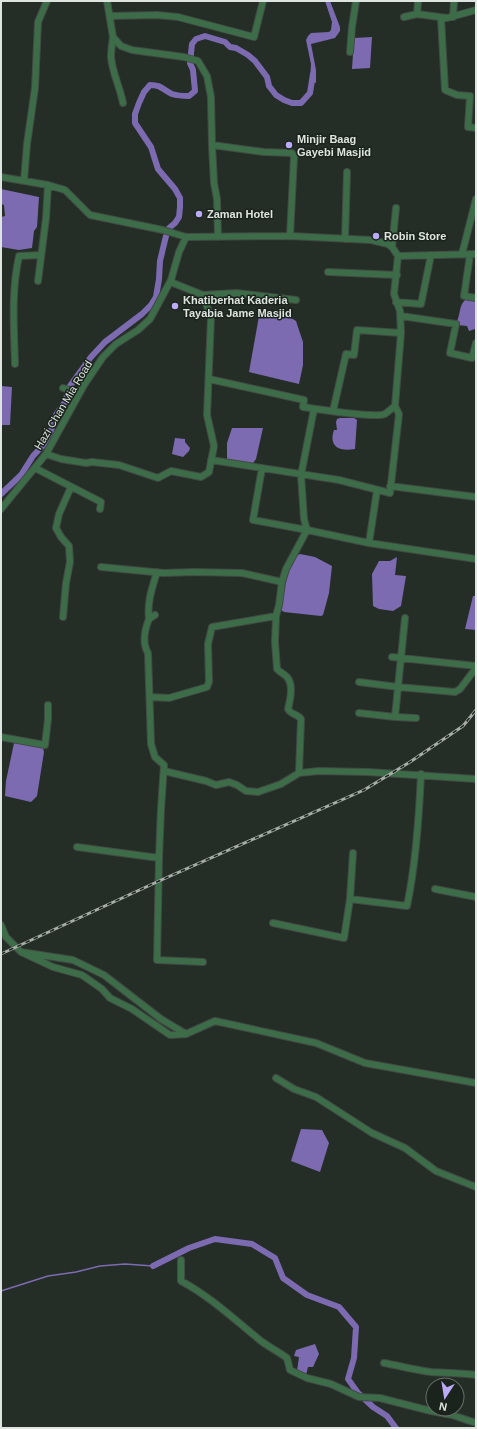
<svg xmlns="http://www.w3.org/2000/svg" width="477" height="1429" font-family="Helvetica,sans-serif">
<rect width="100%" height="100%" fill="#242d26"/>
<path fill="#7d6bb2" d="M325 1H330L340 27V31L335 38 311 44 316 70V83L310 81 311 64 306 40 308 36 311 33 329 32 331 30 332 22Z
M372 37 370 68 352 69 354 38Z
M1 189 39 197 37 227 34 231 32 248 19 250 1 247V217L5 216 4 205 1 204Z
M466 299 469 301 476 299 475 329 469 331 467 326 457 325 456 323C461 315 458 306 466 299Z
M280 311 296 321 303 342V365L299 384 249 372 259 316Z
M1 386 12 387 10 425H1Z
M340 418H354L357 420 355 449C340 452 328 447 334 430H337L336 422 337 419Z
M232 428H263L256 459 251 466 227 460V443Z
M175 438 185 439V442L190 448 189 451 183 457 172 454Z
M300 554 315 557 332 566 329 593 323 615 321 616 284 612 281 610C283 597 288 559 300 554Z
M397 557 395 575 406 576 401 606 393 611 379 609 373 606 372 574 379 561H390Z
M473 596H476V630L465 629Z
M14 743 25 744 43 748 44 752 37 796 31 802 5 796 6 781Z
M301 1129 322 1130 329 1143 320 1172 291 1161Z
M315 1344 319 1354 313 1367H308L306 1375 297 1371 299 1357 294 1356 296 1350Z"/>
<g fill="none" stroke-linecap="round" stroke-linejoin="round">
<path stroke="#7d6bb2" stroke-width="1.5" d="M1 1291 48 1276 76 1272 100 1266 125 1264 153 1266"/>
<path stroke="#7d6bb2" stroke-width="6" d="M1 494 21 475 33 456 48 440 56 415 65 402 70 386 91 357 105 342 142 314 151 305 156 297 159 279 160 261 165 240 168 229 175 223 179 217 180 207V198L175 189 158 169 151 147 135 123V114L139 103 144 92 150 85C162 85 163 90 172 94 178 96 183 96 189 96L195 91 193 70 190 63 192 44 196 39 205 36 225 42 230 47 236 48 248 55 255 61 267 77 269 86 276 95 284 100 292 103H301L310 93 313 74
M153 1266 189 1248 215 1239 252 1244 275 1258 283 1278 307 1295 339 1307 356 1327 354 1358 348 1379 358 1393 373 1407 387 1416 396 1428"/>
<defs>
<path id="minor" d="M107 1 113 37 121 46 132 50 184 57 198 61 207 76 211 97 212 145 214 183 217 199 218 237
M417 14 418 1
M110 16 157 15 178 17 254 37 263 1
M404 17 417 14 447 18 476 10
M453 17 454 1
M441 18 445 90 457 95 470 96 468 127 476 128
M113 37C112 44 111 50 111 57 112 72 120 87 123 103
M350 52 352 27 356 1
M212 145 264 152 292 153 294 157 290 236
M1 177 48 185 65 190 90 215 163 230 186 237 290 236 371 240 388 244 392 247 398 256 476 254
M24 181 27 144 35 88 38 22 47 1
M345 239 347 172
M392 247 396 208
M462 254 476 199
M470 255 464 296 476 298
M328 272 397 275
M38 281 46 218 48 185
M203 295 236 293 296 300
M396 302 421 304 431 255
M401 316 456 324 450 353 472 358 476 343
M15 364C14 328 11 292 19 256L41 255
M209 379 304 400 303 407C316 409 376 418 385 414 388 412 392 408 395 406
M63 388 79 393
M314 409 301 475 304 519 307 530 369 543 476 559
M333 411 346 354 354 355 357 330 401 333
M46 454 61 459 86 463 92 462 119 465 158 478 171 471 201 477 209 472 214 446 207 415 211 318 203 295 173 283 171 280
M211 460 339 480 390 493 399 414 395 406 401 333 400 311 394 294 398 256
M35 468 101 502 100 509
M262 468 253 520 307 530 286 569 282 582 279 605 276 616 275 642 277 669C280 672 284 674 287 677 294 685 290 700 288 709 291 715 298 714 301 719L299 773
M390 486 476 497
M1 509 46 454 84 385 103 357 116 344 138 330 150 319 171 280 179 252 186 237
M369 543 377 490
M101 567 164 573 194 572 242 573 282 582
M63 617 66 583 70 562 69 546 61 537 56 528 59 514 71 487
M149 619C147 602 152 588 157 572
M392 657 476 666
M359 682 398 687 455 692 460 689 476 668
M150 697 169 698 207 687 209 682 208 644 212 627 276 616
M359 713 395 717 405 618
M395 717 416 718
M1 737 45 745 48 719V705
M164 771 206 781 216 785 229 782 237 785 246 791 258 792 281 784 299 773 319 771 368 772 476 779
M77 847 159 858 161 809 164 765 155 757 151 744 148 653C142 643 145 629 149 619L155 615
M159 858 157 960 203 962
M435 889 476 897
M350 899 353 853
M273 923 344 938 350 899 407 906C416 863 419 819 421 774
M1 925 6 937 21 952 73 960 104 975 161 1019 186 1034
M21 952 53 967 82 975 102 989 110 998 132 1009 170 1035 186 1034 215 1021 316 1043 365 1063 476 1083
M276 1078 294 1089 316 1097 372 1133 405 1148 436 1171 476 1187
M181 1260V1281C211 1297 235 1320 261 1341 269 1347 279 1352 287 1358L290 1370 307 1378 331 1384 359 1397 380 1398 431 1411 452 1415 476 1423
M384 1363C400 1366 416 1370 431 1372 446 1373 461 1373 476 1375"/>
</defs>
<use href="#minor" stroke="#424a44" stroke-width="8"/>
<use href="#minor" stroke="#3d6c49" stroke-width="6"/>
<defs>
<path id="rail" d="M1 954 159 881 364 790 410 762 463 726 476 710"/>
</defs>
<use href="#rail" stroke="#a7aea9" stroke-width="3"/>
<use href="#rail" stroke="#1a231c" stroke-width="1.5" stroke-dasharray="4.5" stroke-linecap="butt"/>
</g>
<g fill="#bbaaf6" stroke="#1a231c" stroke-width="1.5">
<circle cx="289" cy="145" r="4"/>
<circle cx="199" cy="214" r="4"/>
<circle cx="376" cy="236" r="4"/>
<circle cx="175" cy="306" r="4"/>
</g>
<g text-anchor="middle" stroke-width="3" stroke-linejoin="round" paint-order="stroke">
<g font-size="11" font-weight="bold" fill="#dee4df" stroke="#1a231c" text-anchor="start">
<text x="297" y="143">Minjir Baag<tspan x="297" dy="13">Gayebi Masjid</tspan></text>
<text x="207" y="218">Zaman Hotel</text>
<text x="384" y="240">Robin Store</text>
<text x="183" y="304">Khatiberhat Kaderia<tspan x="183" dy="13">Tayabia Jame Masjid</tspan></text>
</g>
<g font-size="11" fill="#dee4df" stroke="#1a231c">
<text transform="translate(63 405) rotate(-59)" y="4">Hazi Chan Mia Road</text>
</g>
</g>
<rect width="477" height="1429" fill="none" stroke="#dee4df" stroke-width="4"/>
<g transform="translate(445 1397) rotate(192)"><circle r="19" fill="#1a231c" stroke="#68706a"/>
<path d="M0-3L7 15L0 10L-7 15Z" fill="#bbaaf6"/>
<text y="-6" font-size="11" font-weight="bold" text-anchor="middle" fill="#dee4df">N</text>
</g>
</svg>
